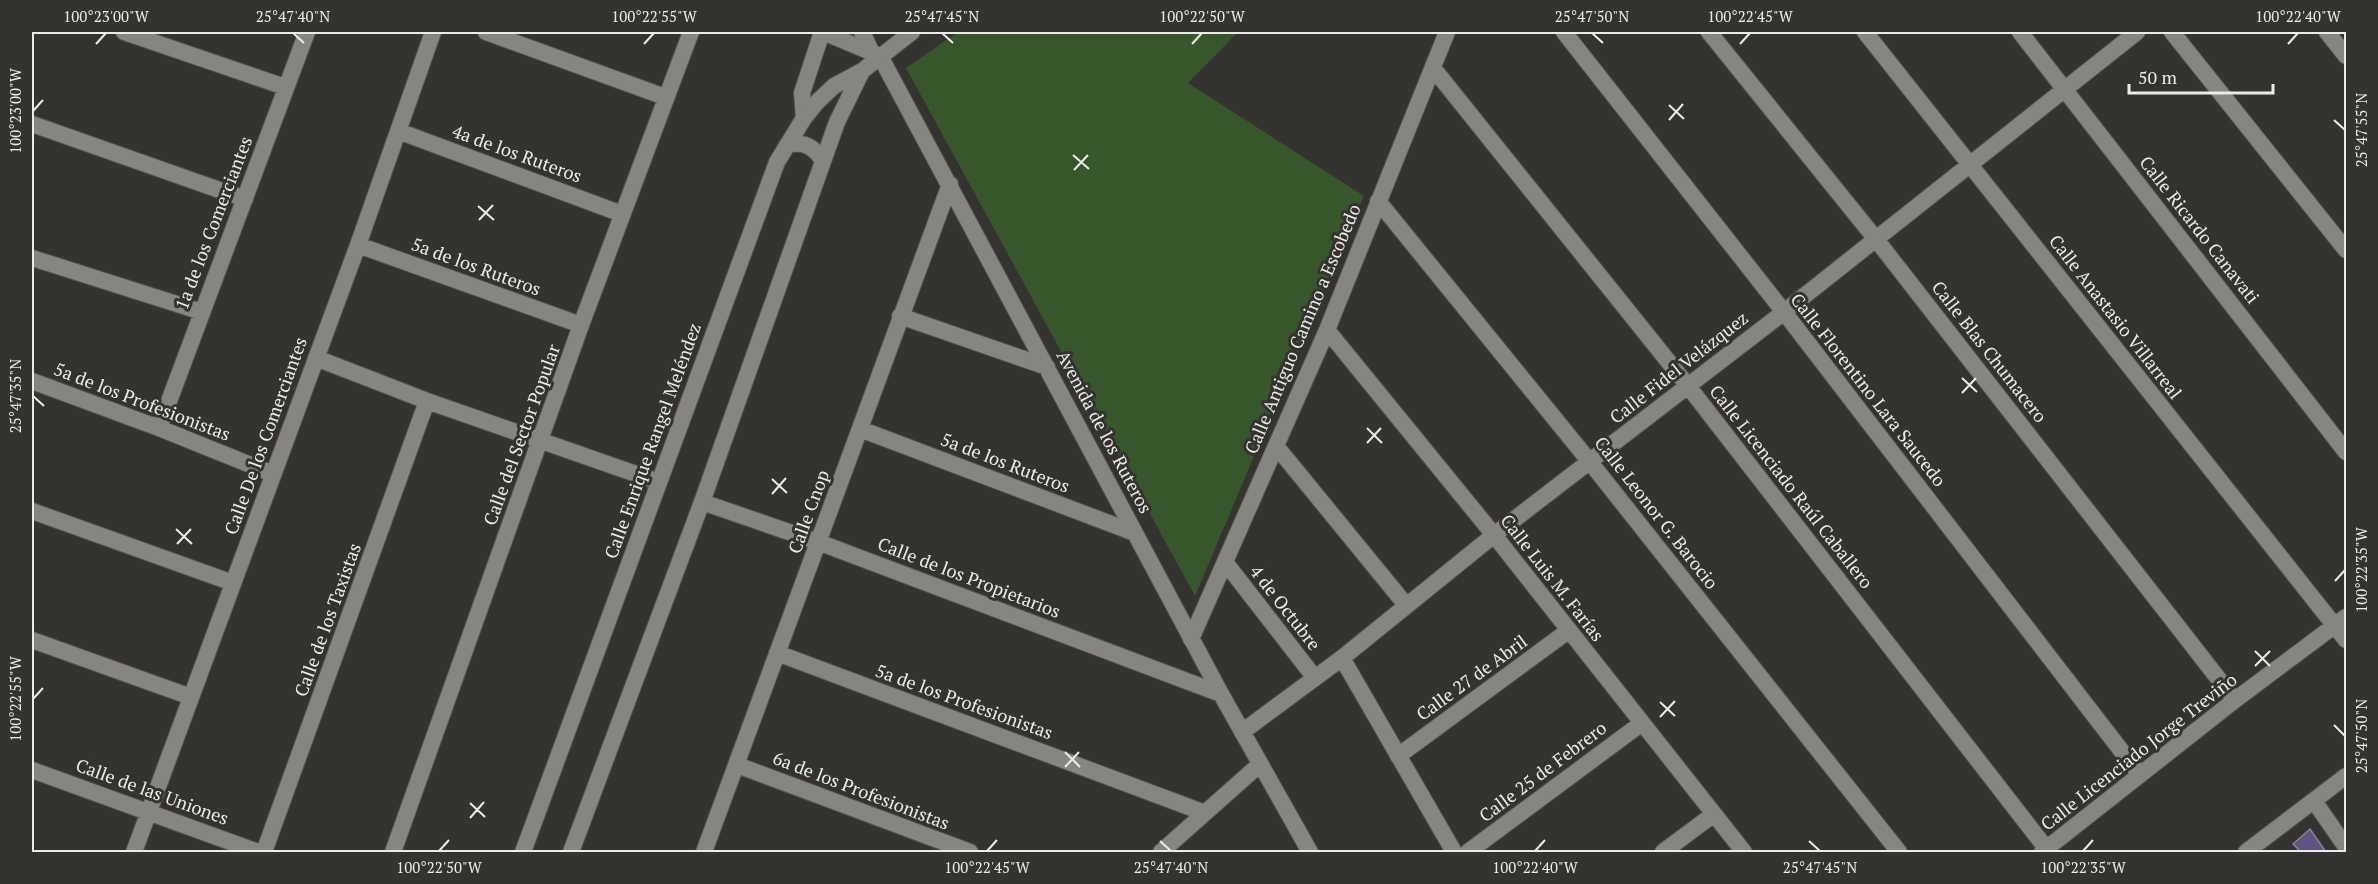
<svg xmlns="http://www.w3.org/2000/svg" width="2378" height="884" font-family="'PT Serif',serif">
<rect width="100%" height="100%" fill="#35332f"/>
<path fill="#38562c" d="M958 32H1238L1188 83 1364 196 1195 596 906 68Z"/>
<path fill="#605484" stroke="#86858b" stroke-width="1.5" d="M2310 829 2326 852H2301L2293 844Z"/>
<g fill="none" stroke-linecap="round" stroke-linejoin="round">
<defs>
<path id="minor" d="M124 32 285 87
M486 32 665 97
M862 32 871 51
M1564 32 1784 312 2140 775
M1709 32 1875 238 2235 700
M1865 32 2346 640
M2020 32 2346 452
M2172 32 2346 250
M2327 32 2346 56
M880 56 1221 694 1310 852
M1433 68 1688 386 2049 852
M804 118 802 93 822 32
M32 124 245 199
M398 131 622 214
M1378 201 1590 462 1899 852
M358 245 581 325
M32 258 202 312
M900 316 1047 367
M1327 330 1494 535 1744 852
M316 358 427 401 659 482
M32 381 159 428 273 474
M159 428 307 32
M860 429 1135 533
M1276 446 1406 605
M702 502 818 542 1221 694
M32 511 233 583
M1225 562 1315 678
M1191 639 1327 330 1447 32
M32 640 191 697
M777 653 1205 813
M1342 658 1454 852
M1242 732 1342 658 1494 535 1784 312 2137 32
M1398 756 1568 631
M737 765 970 852
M32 770 258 852
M2314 801 2346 847
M134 852 358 245 433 32
M264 852 427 401
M393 852 581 325 691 32
M704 852 950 184
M1161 852 1259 765
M1468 852 1642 723
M1663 852 1714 814
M2042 852 2235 700 2346 617
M2246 852 2346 776"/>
<path id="tertiary" d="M823 32 880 56
M787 145C803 141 814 146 823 161
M523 852 777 162 804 118 817 102 834 86 862 71 912 32
M571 852 702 502 837 122 862 71"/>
</defs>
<use href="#minor" stroke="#53514d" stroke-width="18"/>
<use href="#tertiary" stroke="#53514d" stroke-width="18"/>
<use href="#minor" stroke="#87857f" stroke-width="16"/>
<use href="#tertiary" stroke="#87857f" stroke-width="16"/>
</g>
<path fill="none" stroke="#ecebe8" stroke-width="2" d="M293 33 304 43M942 33 953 43M1592 33 1603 43M96 44 106 33M644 44 654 33M1192 44 1202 33M1740 44 1750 33M2288 44 2298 33M1669 105 1684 119M33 111 43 100M1669 120 1683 104M2334 120 2345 130M1073 155 1089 169M1074 170 1088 155M478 206 494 220M479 220 493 205M1962 378 1977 392M1962 393 1976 378M33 396 44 406M1367 428 1382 443M1367 443 1381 428M772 479 787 493M772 494 786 478M176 529 192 544M177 544 191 529M2335 581 2345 570M2255 651 2270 666M2255 666 2270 651M33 699 43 688M1660 702 1675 716M1660 717 1675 701M2334 725 2345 736M1065 752 1080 767M1065 767 1079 752M470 803 485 817M470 818 484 802M1160 841 1171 851M1809 841 1820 851M439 851 449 840M987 851 997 840M1535 851 1545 840M2083 851 2093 840"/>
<g text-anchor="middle" stroke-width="6" stroke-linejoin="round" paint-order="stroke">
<g font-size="18" fill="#ecebe8" stroke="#35332f">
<text transform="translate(517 154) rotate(20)" y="6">4a de los Ruteros</text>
<text transform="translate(214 223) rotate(-69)" y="6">1a de los Comerciantes</text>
<text transform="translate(2199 230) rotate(52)" y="6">Calle Ricardo Canavati</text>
<text transform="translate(476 267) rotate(20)" y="6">5a de los Ruteros</text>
<text transform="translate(2115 317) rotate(52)" y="6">Calle Anastasio Villarreal</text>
<text transform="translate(1303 329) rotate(-67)" y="6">Calle Antiguo Camino a Escobedo</text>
<text transform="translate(1989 352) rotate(52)" y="6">Calle Blas Chumacero</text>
<text transform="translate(1679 368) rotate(-38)" y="6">Calle Fidel Velázquez</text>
<text transform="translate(1868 390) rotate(52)" y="6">Calle Florentino Lara Saucedo</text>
<text transform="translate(142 402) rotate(21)" y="6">5a de los Profesionistas</text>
<text transform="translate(1104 432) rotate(62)" y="6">Avenida de los Ruteros</text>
<text transform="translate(522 435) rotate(-70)" y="6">Calle del Sector Popular</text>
<text transform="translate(266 436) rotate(-70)" y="6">Calle De los Comerciantes</text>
<text transform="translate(653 441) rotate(-70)" y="6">Calle Enrique Rangel Meléndez</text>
<text transform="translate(1005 463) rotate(21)" y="6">5a de los Ruteros</text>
<text transform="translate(1791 487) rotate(52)" y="6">Calle Licenciado Raúl Caballero</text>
<text transform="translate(809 512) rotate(-70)" y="6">Calle Cnop</text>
<text transform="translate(1656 513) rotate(52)" y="6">Calle Leonor G. Barocio</text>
<text transform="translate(969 578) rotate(21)" y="6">Calle de los Propietarios</text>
<text transform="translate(1552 578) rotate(52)" y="6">Calle Luis M. Farías</text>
<text transform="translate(1285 608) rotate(52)" y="6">4 de Octubre</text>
<text transform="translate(328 620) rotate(-70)" y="6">Calle de los Taxistas</text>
<text transform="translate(1472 678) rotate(-36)" y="6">Calle 27 de Abril</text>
<text transform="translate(964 702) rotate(20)" y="6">5a de los Profesionistas</text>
<text transform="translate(2139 752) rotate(-38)" y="6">Calle Licenciado Jorge Treviño</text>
<text transform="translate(1543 772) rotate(-37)" y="6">Calle 25 de Febrero</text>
<text transform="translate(861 791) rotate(21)" y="6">6a de los Profesionistas</text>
<text transform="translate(152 792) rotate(20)" y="6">Calle de las Uniones</text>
</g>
</g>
<rect width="2378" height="884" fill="none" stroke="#35332f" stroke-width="66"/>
<path d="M2129 84v9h144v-9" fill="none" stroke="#ecebe8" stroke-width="3"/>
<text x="2138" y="84" font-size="18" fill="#ecebe8" stroke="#35332f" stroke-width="4.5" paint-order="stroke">50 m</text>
<rect x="33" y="33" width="2312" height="818" fill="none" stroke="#ecebe8" stroke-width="2"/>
<g font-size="15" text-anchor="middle" fill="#ecebe8">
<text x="106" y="22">100°23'00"W</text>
<text x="293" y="22">25°47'40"N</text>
<text x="654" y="22">100°22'55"W</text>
<text x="942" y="22">25°47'45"N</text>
<text x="1202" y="22">100°22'50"W</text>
<text x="1592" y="22">25°47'50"N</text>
<text x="1750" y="22">100°22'45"W</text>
<text x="2298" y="22">100°22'40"W</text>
<text transform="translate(16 111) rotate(-90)" y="5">100°23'00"W</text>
<text transform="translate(2362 130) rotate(-90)" y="5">25°47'55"N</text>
<text transform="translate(16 396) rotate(-90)" y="5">25°47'35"N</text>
<text transform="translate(2362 570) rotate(-90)" y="5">100°22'35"W</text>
<text transform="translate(16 699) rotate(-90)" y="5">100°22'55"W</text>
<text transform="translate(2362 736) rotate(-90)" y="5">25°47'50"N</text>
<text x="439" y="873">100°22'50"W</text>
<text x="987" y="873">100°22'45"W</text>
<text x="1171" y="873">25°47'40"N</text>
<text x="1535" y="873">100°22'40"W</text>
<text x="1820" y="873">25°47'45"N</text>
<text x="2083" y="873">100°22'35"W</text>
</g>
</svg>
